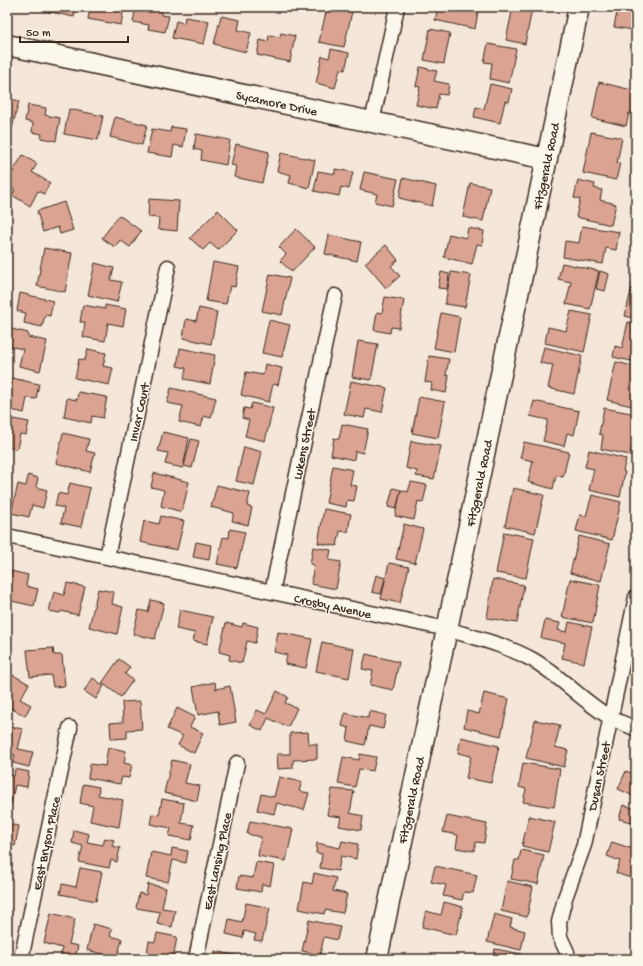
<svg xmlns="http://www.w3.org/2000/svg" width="643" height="966" font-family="'Gochi Hand',sans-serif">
<rect width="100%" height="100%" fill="#f5e6da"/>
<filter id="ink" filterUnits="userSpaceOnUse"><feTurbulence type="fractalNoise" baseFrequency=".025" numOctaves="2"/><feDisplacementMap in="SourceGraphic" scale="8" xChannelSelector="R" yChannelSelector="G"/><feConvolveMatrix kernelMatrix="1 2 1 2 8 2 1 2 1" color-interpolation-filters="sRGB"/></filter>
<g filter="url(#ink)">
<path fill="#dba492" stroke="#3b2a1e" d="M42 7H76L74 17 41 10Z
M90 7H124L121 25 88 19Z
M136 7 162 8 161 15 169 16 165 32 148 29 149 25 133 22Z
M335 7H353L344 47 319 42 327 8 334 9Z
M438 7H457L478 12 475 29 435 20Z
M513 7 532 9 525 44 506 40Z
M618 7H636L633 30 614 27Z
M221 16 240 20 238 30 251 33 246 52 214 44Z
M185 17 209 21 204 44 172 38 176 21 184 23Z
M430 29 450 33 444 64 424 60Z
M281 33 295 36 290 62 257 55 260 40 268 42 269 35 280 37Z
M488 44 516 49 509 83 490 79 492 63 484 62Z
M331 49 349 53 345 70 340 69 335 88 316 83 322 56 329 58Z
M420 67 437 71 434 81 449 84 447 95 439 94 436 109 416 105 420 87 416 86Z
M599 82 636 91V114L629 113 626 126 592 118Z
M490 84 512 89 509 102 505 101 500 123 474 117 476 107 484 109Z
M7 98 19 101 11 132 7 131Z
M28 105 46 108 45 115 60 118 56 141 41 138 42 134 32 132 33 123 25 121Z
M69 109 103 116 98 140 64 134Z
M115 117 147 125 142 145 110 137Z
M171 127 186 129 183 147 174 145 172 157 147 153 152 129 170 132Z
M591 132 622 138 617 163H620L616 180 583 173Z
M196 134 230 140 226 165 201 160 202 151 194 149Z
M236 144 269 152 262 183 234 177 236 166 231 165Z
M281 153 315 160 309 188 289 183 291 175 277 171Z
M23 155 37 164 32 172 50 183 44 194 38 191 30 206 12 195 15 190 7 185V181Z
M335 169 353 172 349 189 341 187 339 196 314 191 318 171 335 174Z
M364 172 398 179 392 206 375 202 377 194 360 190Z
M403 178 436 186 432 206 399 198Z
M578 180 595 184 594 188 602 190 600 200 616 204 611 225 576 217 580 199 574 198Z
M470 183 490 187 483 221 463 217Z
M149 199 179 201 177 231 158 229 159 218 148 217Z
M64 202 73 230 60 234 58 227 43 232 37 211Z
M218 210 238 230 218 250 210 243 203 250 190 238Z
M119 215 141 231 130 247 120 240 115 247 102 238Z
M582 226 619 232 616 250 606 248 603 264 563 257 565 241 579 243Z
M468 228 484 231 482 245 477 244 472 264 444 257 449 234 466 238Z
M296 229 315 247 292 272 280 261 286 254 279 247Z
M329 235 361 242 357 261 325 254Z
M386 245 398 260 391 266 400 276 386 288 365 263Z
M44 248 72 253 65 292 37 286Z
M213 262 239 267 235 287 230 286 226 304 206 301Z
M95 263 114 268 111 280 122 282 117 302 88 295Z
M562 263 599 271 590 309 566 304 571 282 558 279Z
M600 271 609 274 605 291 596 289Z
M441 272 449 274 447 289 438 288Z
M451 272 471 275 465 307 445 304Z
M270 274 290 278 282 315 262 311Z
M634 278H636V319L625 316Z
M20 293 53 301 50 316 45 315 42 327 24 323 26 313 17 311Z
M385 297 404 300 399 328 391 327 390 333 374 330 377 312 382 313Z
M83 305 105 309V305L126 309 123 326 108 323 105 341 83 337 85 322H80Z
M199 308 217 312 211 344 183 338 186 319 196 321Z
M571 311 592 315 584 352 545 343 548 327 566 331Z
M441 313 460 317 454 352 434 348Z
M269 320 290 325 282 357 262 353Z
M628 322 636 324V362L613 357 615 346 622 348Z
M12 329 28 333V337L47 341 40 371 19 366 23 349 8 346Z
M358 341 378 344 371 380 352 377Z
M544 347 582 356 574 394 548 388 553 365 540 363Z
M180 348 215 355 210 384 184 379 186 368 177 366Z
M88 349 106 353 103 366 113 368 109 385 75 378 79 359 85 360Z
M429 356 449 359 446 375 449 376 446 393 431 390 432 383 425 382Z
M616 362 636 367V407L607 400Z
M265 364 282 368 278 385 273 384 269 402 241 395 246 372 263 375Z
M12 378 39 384 36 399 27 398 24 413 7 409V391H9Z
M351 381 387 388 382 412 366 409 364 418 344 414Z
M171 388 216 398 211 418 204 416 201 427 179 422 183 406 167 403Z
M78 392 107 397 103 418 92 416 91 423 64 417 67 398 77 400Z
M419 397 445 402 438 438 412 433Z
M534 401 579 411 574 435 567 433 564 446 543 441 548 420 530 416Z
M252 403 273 408 265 441 245 436 249 420 242 418 244 408 250 409Z
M604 408 636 414V433H634L630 455 601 449 603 435 599 434Z
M7 418 29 422 26 435 20 434 17 449 7 447Z
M342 424 368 429 363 453 355 451 354 460 331 455 334 438 339 439Z
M163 432 189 438 183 468 165 464 168 453 158 451Z
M63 433 89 439 86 451 95 453 90 472 56 463Z
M191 439 199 441 192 468 184 466Z
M411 441 441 446 434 479 416 476 417 471 406 468Z
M524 442 569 452 563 477 556 476 553 489 528 482 533 461 520 458Z
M244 447 262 452 254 485 236 481Z
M589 450 626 459 623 471 625 472 620 497 589 490 594 469 585 467Z
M333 466 353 470 350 485 357 486 354 501 347 500 346 507 326 503Z
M154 473 189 482 182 512 161 506 164 490 151 487Z
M28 475 38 478 36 487 47 490 43 508 32 505 29 517 11 513 18 484 26 486Z
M411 482 427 485 423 503 418 501 414 520 395 516 401 490 408 492Z
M70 483 90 488 81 527 61 523 64 508 55 506 58 493 67 495Z
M217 485 250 493 247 506 252 508 248 525 232 521 234 513 211 507Z
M393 488 401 490 396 509 388 507Z
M513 488 544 495 535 533 505 526Z
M592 495 621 502 612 540 576 531 580 515 586 516Z
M324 509 351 514 348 532 340 531 337 546 318 543Z
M161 516 184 521 177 550 140 542 144 521 159 524Z
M404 524 423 529 415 563 396 559Z
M230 529 245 532 237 568 217 564 223 537 229 538Z
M504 532 534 538 526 578 496 573Z
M579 536 610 544 601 581 570 573Z
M196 542 211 545 209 560 193 557Z
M313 547 331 550 329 560 341 562 336 589 311 584 314 565 310 564Z
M389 563 409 567 400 603 381 599Z
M11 571 28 575 26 586 38 589 34 606 7 600V589Z
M376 575 385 578 381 594 372 592Z
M493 579 524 585 517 623 487 618Z
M570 579 600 585 593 623 562 617Z
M67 583 85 587 78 615 61 611 60 613 49 611 54 592 64 595Z
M98 589 114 592 112 604 123 607 117 634 89 627Z
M151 600 164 603 155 639 133 634 139 610 148 612Z
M180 610 213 617 207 644 193 641 195 633 176 629Z
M545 620 560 623 558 630 567 632 569 622 592 627 584 663 562 658 565 643 541 638Z
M226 623 242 627 243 623 258 627 255 643 247 641 242 663 229 660 230 655 219 652Z
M278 632 312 639 306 668 285 664 287 655 274 652Z
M322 642 354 649 349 678 316 671Z
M53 648 54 655H62L65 686 53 687 51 675 30 677 27 650Z
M366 654 399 662 393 690 370 685 373 671 362 669Z
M119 659 130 667 125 674 133 680 121 697 102 683Z
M13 675 29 684 20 699 31 705 25 716 7 706V686Z
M93 678 104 686 96 699 84 691Z
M215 682 216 689 230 686 236 722 220 725 218 711 198 715 193 687Z
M277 691 288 697 285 703 297 708 288 727 268 718 262 731 250 725 257 710 266 714Z
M484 693 509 699 501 736 464 727 467 711 479 714Z
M140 701 142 729 127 730V738L111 739 110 723 123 722 122 702Z
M177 708 195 717 190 727 203 733 194 753 178 745 183 736 167 729Z
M369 711 386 715 383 729 369 726 365 745 347 741 349 728 342 726 345 713 368 718Z
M535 720 560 725 555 747 568 750 564 767 526 758Z
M7 726 23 729 18 749 33 752 29 767 13 763 15 755 7 753Z
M308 732 309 744H317V759L293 760V768L278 769 277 754H290V733Z
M461 737 499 746 491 783 466 778 471 756 458 753Z
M108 747 126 751 124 763 132 765 129 778 122 777 120 784 88 778 90 764 105 766Z
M360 754 376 757 373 771 359 769 355 787 338 784 343 757 359 760Z
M172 760 190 764 185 783 200 786 197 801 164 793Z
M523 763 560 769 554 807 523 802 526 789 519 787Z
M15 769 29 772 27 787 15 785 11 804 7 803V775L14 776Z
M626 771 636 775V797L618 789Z
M279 777 302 782 299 791 309 793 304 810 277 803 274 814 257 810 261 794 274 797Z
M83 784 99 787 98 795 123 800 119 827 90 821 93 806 80 803Z
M332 789 354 791 350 813 363 816 361 830 339 826 341 817 327 815Z
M162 799 184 803 181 823 194 825 191 840 169 836 171 828 150 824 152 814 159 815Z
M623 805 636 809 635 823 619 819Z
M447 816 487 824 484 843 476 842 474 851 456 848 458 835 443 832Z
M529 816 555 822 548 852 522 846Z
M250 821 293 829 286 861 258 856 261 837 247 834Z
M7 824 19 826 15 846 7 844Z
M74 830 89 834 87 842 103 845 105 838 114 840 112 846 120 848 117 862 111 860 109 868 79 862 83 846 72 843Z
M342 841 358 844 356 859 341 856 338 871 320 868 322 854 316 853 317 843 340 848Z
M612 842 636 850V880L616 873 620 861 607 856Z
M172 848 188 851 186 863 173 860 168 882 146 878 151 852 171 856Z
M521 850 544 855 538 884 511 879 515 860H519Z
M7 857 12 858 10 870 7 869Z
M256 862 274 865 270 886 262 884 261 892 237 888 239 876 253 878Z
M435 866 477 875 473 893 464 892 462 900 443 896 446 885 431 882Z
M80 868 102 872 96 901 60 894 62 884 76 887Z
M314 873 336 878 333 891 347 894 343 913 325 910 324 914 299 909 304 882 312 884Z
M507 881 533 887 527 917 501 911Z
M148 884 166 888 162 908 175 910 172 927 157 924 160 912 136 908 139 893 146 895Z
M444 902 463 907 456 935 422 927 426 911 441 915Z
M246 903 270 908 262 941 254 940 256 934 244 931 243 938 226 934 229 919 242 922Z
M51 913 75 919 69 944 78 946 75 959H60L62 948 44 943Z
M494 914 512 919 510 927 525 931 521 950 487 942Z
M309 920 340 927 337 940 324 937 320 955 302 951Z
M93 924 112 929 110 936 122 939 117 959H102L103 954 87 950Z
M157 933 177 937 173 959H146L149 941 155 942Z
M495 949 522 954 521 959H493Z
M215 951 249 958V959H214Z"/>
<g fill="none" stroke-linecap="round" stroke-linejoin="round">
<defs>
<path id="minor" d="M372 122 397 7
M7 536 447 629C476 638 506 645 533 660 561 676 583 702 611 718 619 722 628 725 636 729
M107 557 168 267
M272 592 335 296
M567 952 560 937 559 922 565 898 584 845 636 597
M21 959 70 728
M196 959 237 763"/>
<path id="secondary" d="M7 45 547 159
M377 959 579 7"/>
</defs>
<use href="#minor" stroke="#3b2a1e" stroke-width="17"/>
<use href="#secondary" stroke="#3b2a1e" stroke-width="23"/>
<use href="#minor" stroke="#fbf7ec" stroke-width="14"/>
<use href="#secondary" stroke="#fbf7ec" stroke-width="20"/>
</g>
</g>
<g text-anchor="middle" stroke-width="3" stroke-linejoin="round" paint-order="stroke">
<g font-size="13" fill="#3b2a1e" stroke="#fbf7ec">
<text transform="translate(277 102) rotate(12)" y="5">Sycamore Drive</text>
<text transform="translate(545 166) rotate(-78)" y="5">Fitzgerald Road</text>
<text transform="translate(138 412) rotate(-78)" y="5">Invar Court</text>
<text transform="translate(303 444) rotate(-78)" y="5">Lukens Street</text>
<text transform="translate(478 483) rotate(-78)" y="5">Fitzgerald Road</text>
<text transform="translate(333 605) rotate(12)" y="5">Crosby Avenue</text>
<text transform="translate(598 776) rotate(-78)" y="5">Dusan Street</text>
<text transform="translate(410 800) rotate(-78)" y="5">Fitzgerald Road</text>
<text transform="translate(45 843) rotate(-78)" y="5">East Bryson Place</text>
<text transform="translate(216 861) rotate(-78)" y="5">East Lansing Place</text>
</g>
</g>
<rect width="643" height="966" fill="none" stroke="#fbf7ec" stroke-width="24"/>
<rect x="12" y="12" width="619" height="942" fill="none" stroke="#3b2a1e" stroke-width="1.5" filter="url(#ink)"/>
<path d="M20 36v6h108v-6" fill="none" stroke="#3b2a1e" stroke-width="2"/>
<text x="26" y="36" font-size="12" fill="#3b2a1e" stroke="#fbf7ec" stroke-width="3" paint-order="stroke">50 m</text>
</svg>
